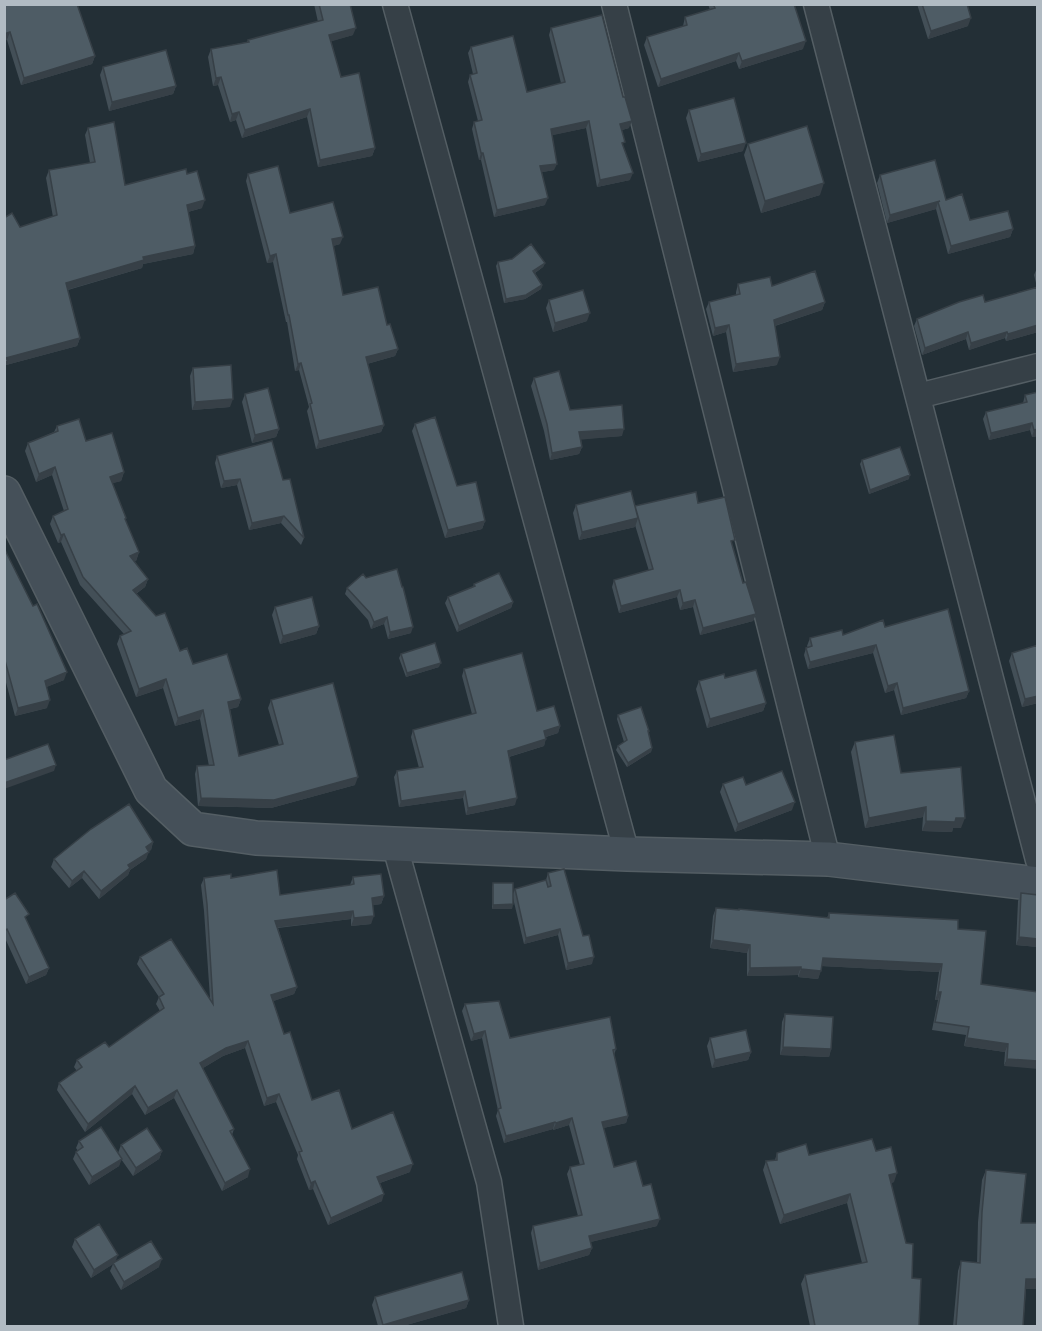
<svg xmlns="http://www.w3.org/2000/svg" width="1042" height="1331" font-family="'IBM Plex Sans',sans-serif">
<rect width="100%" height="100%" fill="#232f36"/>
<g fill="none" stroke-linecap="round" stroke-linejoin="round">
<defs>
<path id="street" d="M395 4 627 854
M614 4 828 859
M816 4 1038 860
M918 396 1038 366
M394 843 489 1182 511 1326"/>
<path id="secondary" d="M4 493 151 790 193 829 256 838 627 854 828 859 1038 884"/>
</defs>
<use href="#street" stroke="#545e64" stroke-width="27"/>
<use href="#secondary" stroke="#545e64" stroke-width="36"/>
<use href="#street" stroke="#364047" stroke-width="24"/>
<use href="#secondary" stroke="#455059" stroke-width="33"/>
</g>
<path fill="#434f57" d="M4 4 95 56 92 64 21 85 7 40Z
M314 4H350L353 35 331 41 341 77 375 148 372 156 318 167 307 117 242 138 236 120 230 122 218 85 213 86 208 57 211 49 247 42 248 40 318 22Z
M708 4H794L803 49 739 69 736 61 658 87 644 45 647 37 683 26 685 17 710 10Z
M917 4H967L968 26 928 39Z
M551 28 629 128 622 130 623 147 630 180 597 187 586 128 552 135 554 170 542 172 545 205 494 217 481 160H479L472 129 474 122 478 121 468 82 470 75 473 74 468 53 471 47 527 92 561 83 549 35Z
M103 67 176 86 173 94 109 111 100 75Z
M689 110 743 151 698 162 686 118Z
M88 128 125 185 187 174 202 208 188 212 195 246 193 254 143 264 142 268 68 290 80 338 77 346 6 365 5 369 20 227 53 217 46 178 49 170 90 163 85 135Z
M748 144 820 195 761 213 744 155Z
M248 174 290 213 340 244 333 246 343 295 387 325 398 349 395 356 367 364 384 425 381 432 316 449 307 411 309 407 299 370 295 371 287 322H286L273 262 267 263 246 181Z
M880 175 946 200 970 220 1013 229 1010 237 948 254 936 209 887 223 877 183Z
M498 262 545 263 543 267 535 273 542 285 541 289 525 299 504 303 496 266Z
M1037 268H1038V332L1006 341 1005 338 969 350 966 339 922 355 914 326 917 319 985 302 1037 287 1034 275Z
M738 284 772 286 825 302 822 310 775 326 777 365 733 372 726 332 713 336 706 309 709 302 736 295V292Z
M549 300 587 321 553 332 546 308Z
M193 368 230 407 192 410 190 376Z
M534 378 570 410 622 436 581 439 582 447 579 454 550 460 544 431 531 386Z
M245 394 279 429 276 437 252 443 242 402Z
M1025 395 1038 436 1032 437 1030 430 989 440 983 419 986 412 1023 403Z
M415 424 457 486 485 521 482 529 445 538 412 431Z
M57 426 86 441 124 472 121 481 112 483 125 520 139 552 136 561H134L148 579 145 587 136 594 180 651 193 664 241 699 238 707 230 709 239 756 279 745 268 708 271 700 355 785 271 808 198 806 195 774 197 766H209L200 719 175 726 163 688 136 697 117 644 120 636 124 634 80 585 61 542 58 543 50 524 53 516 64 511 52 475 36 482 25 451 28 443 54 432Z
M217 456 283 480 304 538 301 545 281 523 249 530 237 485 221 488 215 463Z
M862 460 909 479 869 494 860 464Z
M698 503 733 547 743 583 756 614 753 621 700 635 693 607 680 610 677 597 619 613 612 587 614 580 649 571 635 525V527L579 540 573 513 576 505 635 506Z
M4 548 64 680 46 687 47 708 15 716 4 675Z
M474 584 513 602 511 608 457 632 445 603 448 597 473 587Z
M347 588 411 633 388 639 384 624 371 629 368 620 345 594Z
M275 607 319 626 316 634 280 644 272 615Z
M885 627 969 691 966 698 901 715 894 690 885 693 873 653 808 669 804 655 806 648H808L807 646 810 638 843 635Z
M1038 645V703L1022 707 1009 661 1012 653Z
M401 654 439 667 406 677 399 658Z
M464 669 537 711 560 726 558 733 546 737 544 746 509 757 515 805 466 815 463 798 399 807 394 777 397 771 419 768 411 737 413 730 472 714 462 676Z
M725 678 766 703 763 711 707 728 696 689 699 681Z
M618 715 649 731 648 733 652 748 651 752 627 767 616 750 618 746 624 742 617 719Z
M855 742 901 773 961 828H953L952 832 922 831 923 817 865 828 851 752Z
M723 784 746 785 792 810 735 832 720 792Z
M153 842 151 850 148 851 146 859 130 870 128 875 99 899 82 878 69 888 51 867 54 859Z
M548 873 592 964 566 970 558 935 524 944 513 898 512 909H492V887L493 883 513 894 515 889 546 880Z
M353 877 384 896 381 904 373 905 371 924 351 926V919L278 928 297 987 294 994 273 1001 284 1034 312 1100 352 1129 410 1172 380 1183 382 1201 328 1225 313 1189 309 1190 297 1159 298 1155 276 1102 264 1106 245 1048 223 1056 203 1068 234 1129 232 1135 248 1177 222 1191 174 1098 145 1115 132 1094 85 1132 57 1090 59 1083 77 1071 74 1067 77 1060 109 1047 160 1011 156 1004 159 997 137 964 140 957 210 998 204 911 201 885 204 878H231L280 895 350 885Z
M1021 893 1038 895V947L1016 945 1018 901Z
M4 900 27 921 49 968 46 975 26 984 4 936Z
M716 908 827 918 829 913 958 929 981 984 1038 992 1004 1066 1005 1052 964 1046 966 1035 932 1030 938 1000H935L939 972 822 966 818 979 798 977V975L747 976V953L710 948 713 916Z
M465 1004 510 1038 616 1049 614 1055 628 1116 626 1123 603 1128 614 1167 643 1186 657 1226 590 1242 592 1248 589 1255 538 1270 531 1233 533 1226 578 1216 567 1174 570 1167 580 1165 569 1125 553 1130V1129L504 1143 496 1116 498 1110 482 1038 471 1041 462 1011Z
M785 1014 831 1049 829 1057 780 1055 782 1022Z
M710 1038 751 1052 748 1060 712 1068 707 1046Z
M79 1141 118 1153 121 1145 162 1151 159 1159 133 1176 121 1159 119 1166 89 1185 73 1159 76 1152 78 1151 76 1148Z
M876 1151 894 1182 891 1183 912 1278 919 1326H810L801 1284 805 1275 862 1263 847 1203 780 1224 763 1170 766 1161 775 1160 777 1153 809 1155Z
M986 1170 1021 1223H1038V1289H1026L1023 1326H953L958 1271 961 1261 977 1263 978 1222 982 1180Z
M75 1239 115 1262 159 1267 121 1290 110 1271 113 1264 91 1278 72 1247Z
M375 1297 469 1300 466 1308 403 1326H378L372 1305Z"/>
<path fill="#374047" d="M971 18 968 26 928 39 931 31Z
M356 28 353 35 326 43 329 35Z
M10 32 7 40 4 41V34Z
M806 41 803 49 739 69 742 61Z
M739 53 736 61 658 87 661 79Z
M95 56 92 64 21 85 24 78Z
M221 77 218 85 213 86 216 78Z
M176 86 173 94 109 111 112 102Z
M310 109 307 117 242 138 245 130Z
M239 112 236 120 230 122 232 114Z
M589 121 586 128 549 136 551 129Z
M632 121 629 128 618 131 620 124Z
M746 143 743 151 698 162 701 154Z
M375 148 372 156 318 167 320 160Z
M481 153H483L481 160H479Z
M557 164 554 170 538 173 540 166Z
M633 173 630 180 597 187 600 180Z
M824 183 820 195 761 213 765 201Z
M548 198 545 205 494 217 497 210Z
M205 200 202 208 184 213 187 205Z
M938 202 936 209 887 223 890 215Z
M1013 229 1010 237 948 254 951 246Z
M343 237 340 244 330 247 332 239Z
M195 246 193 254 143 264 142 268 63 291 66 283 143 257Z
M276 254 273 262 267 263 270 256Z
M545 263 543 267 532 275 533 271Z
M542 285 541 289 525 299 504 303 506 299Z
M825 302 822 310 771 327 774 320Z
M590 313 587 321 553 332 555 323Z
M729 325 726 332 713 336 715 328Z
M1038 325V332L1006 341 1008 334Z
M968 332 966 339 922 355 925 348Z
M1007 332 1005 338 969 350 971 343Z
M80 338 77 346 6 365 4 369V362L6 358Z
M398 349 395 356 363 365 366 357Z
M780 357 777 365 733 372 736 364Z
M301 363 299 370 295 371 298 364Z
M233 399 230 407 192 410 195 402Z
M1032 423 1030 430 989 440 991 433Z
M384 425 381 432 316 449 319 441Z
M279 429 276 437 252 443 255 435Z
M624 429 622 436 577 440 579 432Z
M1038 429V436L1032 437 1034 430Z
M582 447 579 454 550 460 552 453Z
M55 467 52 475 36 482 39 474Z
M124 472 121 481 107 485 110 477Z
M910 475 909 479 869 494 870 490Z
M240 479 237 485 221 488 224 481Z
M284 516 281 523 249 530 252 523Z
M638 518 635 527 579 540 582 532Z
M485 521 482 529 445 538 448 530Z
M64 534 61 542 58 543 61 535Z
M139 552 136 561 127 565 130 556Z
M148 579 145 587 130 598 133 590Z
M680 590 677 597 619 613 621 606Z
M695 600 693 607 680 610 683 603Z
M513 602 511 608 457 632 459 626Z
M756 614 753 621 700 635 703 628Z
M387 617 384 624 371 629 374 622Z
M319 626 316 634 280 644 283 636Z
M413 627 411 633 388 639 390 632Z
M876 645 873 653 808 669 810 662Z
M441 663 439 667 406 677 407 673Z
M67 672 64 680 42 689 45 681Z
M166 679 163 688 136 697 139 689Z
M897 683 894 690 885 693 888 686Z
M969 691 966 698 901 715 903 708Z
M1038 696V703L1022 707 1025 699Z
M241 699 238 707 225 710 228 702Z
M50 700 47 708 15 716 18 708Z
M766 703 763 711 707 728 710 719Z
M203 710 200 719 175 726 178 718Z
M560 726 558 733 542 738 544 731Z
M546 739 544 746 505 758 508 751Z
M652 748 651 752 627 767 628 763Z
M56 765 54 771 4 789V783Z
M358 777 355 785 271 808 198 806 201 798Z
M465 791 463 798 399 807 401 801Z
M517 798 515 805 466 815 468 808Z
M795 802 792 810 735 832 738 824Z
M926 807 923 817 865 828 869 818Z
M956 818H965L961 828H953L952 832 922 831 926 821Z
M153 842 151 850 143 855 146 847Z
M149 852 146 859 130 870 128 875 99 899 101 891 128 865Z
M84 871 82 878 69 888 72 881Z
M384 896 381 904 369 906 372 898Z
M513 904 512 909H492L493 905Z
M353 911 351 919 273 928 275 921Z
M374 916 371 924 351 926 354 918Z
M560 929 558 935 524 944 526 938Z
M1019 937 1038 939V947L1016 945Z
M713 940 750 945 747 953 710 948Z
M594 957 592 964 566 970 568 963Z
M823 958 942 964 939 972 820 966Z
M801 967 798 975 747 976 750 968Z
M49 968 46 975 26 984 29 977Z
M801 969 821 971 818 979 798 977Z
M297 987 294 994 268 1003 271 995Z
M938 992H941L938 1000H935Z
M485 1031 482 1038 471 1041 474 1034Z
M967 1038 1008 1044 1005 1052 964 1046Z
M248 1041 245 1048 223 1056 198 1071 200 1063 226 1048Z
M783 1047 831 1049 829 1057 780 1055Z
M751 1052 748 1060 712 1068 715 1060Z
M1007 1059 1038 1061V1069L1004 1066Z
M135 1086 132 1094 85 1132 88 1124Z
M177 1090 174 1098 145 1115 148 1108Z
M279 1094 276 1102 264 1106 267 1098Z
M628 1116 626 1123 599 1129 602 1122Z
M572 1118 569 1125 553 1130 556 1123Z
M555 1122 553 1129 504 1143 506 1136Z
M162 1151 159 1159 133 1176 136 1168Z
M122 1159 119 1166 89 1185 92 1177Z
M413 1164 410 1172 374 1185 377 1177Z
M250 1169 248 1177 222 1191 225 1183Z
M897 1173 894 1182 885 1184 889 1175Z
M315 1181 313 1189 309 1190 311 1183Z
M384 1194 382 1201 328 1225 331 1218Z
M850 1194 847 1203 780 1224 784 1215Z
M660 1219 657 1226 587 1243 589 1236Z
M592 1248 589 1255 538 1270 540 1263Z
M118 1255 115 1263 91 1278 94 1270Z
M162 1259 159 1267 121 1290 124 1282Z
M1026 1279H1038V1289H1023Z
M469 1300 466 1308 403 1326H383V1325Z"/>
<path fill="#4e5c65" stroke="#374047" stroke-width="1.5" d="M4 4H77L95 56 24 78 10 32 4 34Z
M319 4H350L356 28 329 35 341 77 359 73 375 148 320 160 310 109 245 130 239 112 232 114 221 77 216 78 211 49 249 42 248 40 323 20Z
M713 4H794L806 41 742 61 739 53 661 79 647 37 687 25 685 17 715 8Z
M922 4H967L971 18 931 31Z
M602 15 623 97H625L632 121 620 124 625 142 622 143 633 173 600 180 589 121 551 129 557 164 540 166 548 198 497 210 483 153H481L474 122 482 120 470 75 477 73 471 47 513 36 527 92 565 82 551 28Z
M166 50 176 86 112 102 103 67Z
M734 98 746 143 701 154 689 110Z
M114 122 125 185 186 169 187 174 197 171 205 200 187 205 195 246 143 257 144 260 66 283 80 338 6 358 8 361 4 362V218L12 213 20 227 57 215 49 170 95 162 88 128Z
M807 126 824 183 765 201 748 144Z
M935 160 946 200 962 194 970 220 1008 211 1013 229 951 246 938 202 940 201 890 215 880 175Z
M278 166 290 213 333 202 343 237 332 239 343 295 378 287 387 325 390 324 398 349 366 357 384 425 319 441 310 404 312 403 301 363 298 364 289 315H288L276 254 270 256 248 174Z
M531 244 545 263 533 271 542 285 526 295 506 299 498 262 512 259Z
M815 271 825 302 774 320 780 357 736 364 729 325 715 328 709 302 740 294 738 284 770 277 772 286Z
M1038 287V325L1008 334 1007 332 971 343 968 332 925 348 917 319 959 302 983 295 985 302Z
M583 290 590 313 555 323 549 300Z
M231 365 233 399 195 402 193 368Z
M559 371 570 410 622 405 624 429 579 432 582 447 552 453 547 424 534 378Z
M268 388 279 429 255 435 245 394Z
M1038 392V429L1034 430 1032 423 991 433 986 412 1027 402 1025 395Z
M435 417 457 486 476 482 485 521 448 530 415 424Z
M79 419 86 441 112 433 124 472 110 477 126 518 125 519 139 552 130 556 148 579 133 590 156 616 165 613 180 651 187 648 193 664 227 654 241 699 228 702 239 756 283 744 271 700 333 683 358 777 274 800 201 798 197 766 214 765 203 710 178 718 166 679 139 689 120 636 131 631 83 577 64 534 61 535 53 516 68 509 55 467 39 474 28 443 58 431 57 426Z
M272 441 283 480 290 479 304 538 284 516 252 523 240 479 224 481 217 456Z
M900 447 910 475 870 490 862 460Z
M631 491 638 518 582 532 576 505Z
M696 492 698 503 725 497 735 540 731 541 743 583 746 582 756 614 703 628 695 600 683 603 680 590 621 606 614 580 653 569 635 506Z
M4 548 33 606 37 604 67 672 45 681 50 700 18 708 4 657Z
M397 569 402 587H403L413 627 390 632 387 617 374 622 370 613 347 588 363 574 366 578Z
M499 573 513 602 459 626 448 597 475 586 474 584Z
M312 597 319 626 283 636 275 607Z
M948 609 969 691 903 708 897 683 888 686 876 645 810 662 806 648 812 646 810 638 842 630 843 635 883 620 885 627Z
M435 643 441 663 407 673 401 654Z
M1038 645V696L1025 699 1012 653Z
M522 653 537 711 554 706 560 726 544 731 546 739 508 751 517 798 468 808 465 791 401 801 397 771 423 767 413 730 476 713 464 669Z
M756 670 766 703 710 719 699 681 724 674 725 678Z
M641 707 649 731H648L652 748 628 763 618 746 627 740 618 715Z
M894 735 901 773 961 767 965 818H956L955 822 926 821V807L869 818 855 742Z
M48 744 56 765 4 783V760Z
M782 771 795 802 738 824 723 784 743 777 746 785Z
M129 804 153 842 146 847 149 852 128 865 130 868 101 891 84 871 72 881 54 859 91 829Z
M564 869 583 936 589 935 594 957 568 963 560 929 526 938 515 889 546 880 548 887 551 886 548 873Z
M277 870 280 895 350 885 354 884 353 877 381 874 384 896 372 898 374 916 354 918 353 911 275 921 297 987 271 995 284 1034 290 1032 312 1100 339 1090 352 1129 393 1112 413 1164 377 1177 384 1194 331 1218 315 1181 311 1183 299 1152 302 1151 279 1094 267 1098 248 1041 226 1048 200 1063 234 1129 230 1131 250 1169 225 1183 177 1090 148 1108 135 1086 88 1124 59 1083 82 1067 77 1060 105 1042 109 1047 164 1008 159 997 164 994 140 957 171 939 213 1004 207 904 204 878 231 874V878Z
M493 883H513V904L493 905Z
M15 893 29 914 25 917 49 968 29 977 7 929 4 931V900Z
M1021 893 1038 895V939L1019 937Z
M716 908 739 910V909L829 918V913L958 920V929L986 931 981 984 1038 992V1061L1007 1059 1008 1044 967 1038 969 1027 935 1022 941 992H938L942 964 823 958 821 971 801 969V967L750 968V945L713 940Z
M499 1001 510 1038 610 1017 616 1049 613 1050 628 1116 602 1122 614 1167 636 1161 643 1186 651 1184 660 1219 589 1236 592 1248 540 1263 533 1226 582 1215 570 1167 584 1164 572 1118 556 1123 555 1122 506 1136 498 1109 501 1108 485 1031 474 1034 465 1004Z
M785 1014 833 1017 831 1049 783 1047Z
M746 1030 751 1052 715 1060 710 1038Z
M101 1127 122 1159 92 1177 76 1152 83 1147 79 1141Z
M147 1128 162 1151 136 1168 121 1145Z
M872 1139 876 1151 891 1147 897 1173 889 1175 906 1243 913 1244 912 1278 921 1279 919 1326H815L805 1275 867 1262 850 1194 784 1215 766 1161 777 1160V1153L806 1144 809 1155Z
M986 1170 1026 1174 1021 1223H1038V1279H1026L1023 1326H956L961 1261 980 1263 982 1212Z
M99 1224 118 1255 94 1270 75 1239Z
M151 1241 162 1259 124 1282 113 1263Z
M462 1272 469 1300 383 1325 375 1297Z"/>
<rect width="1042" height="1331" fill="none" stroke="#b1bbc3" stroke-width="12"/>
</svg>
